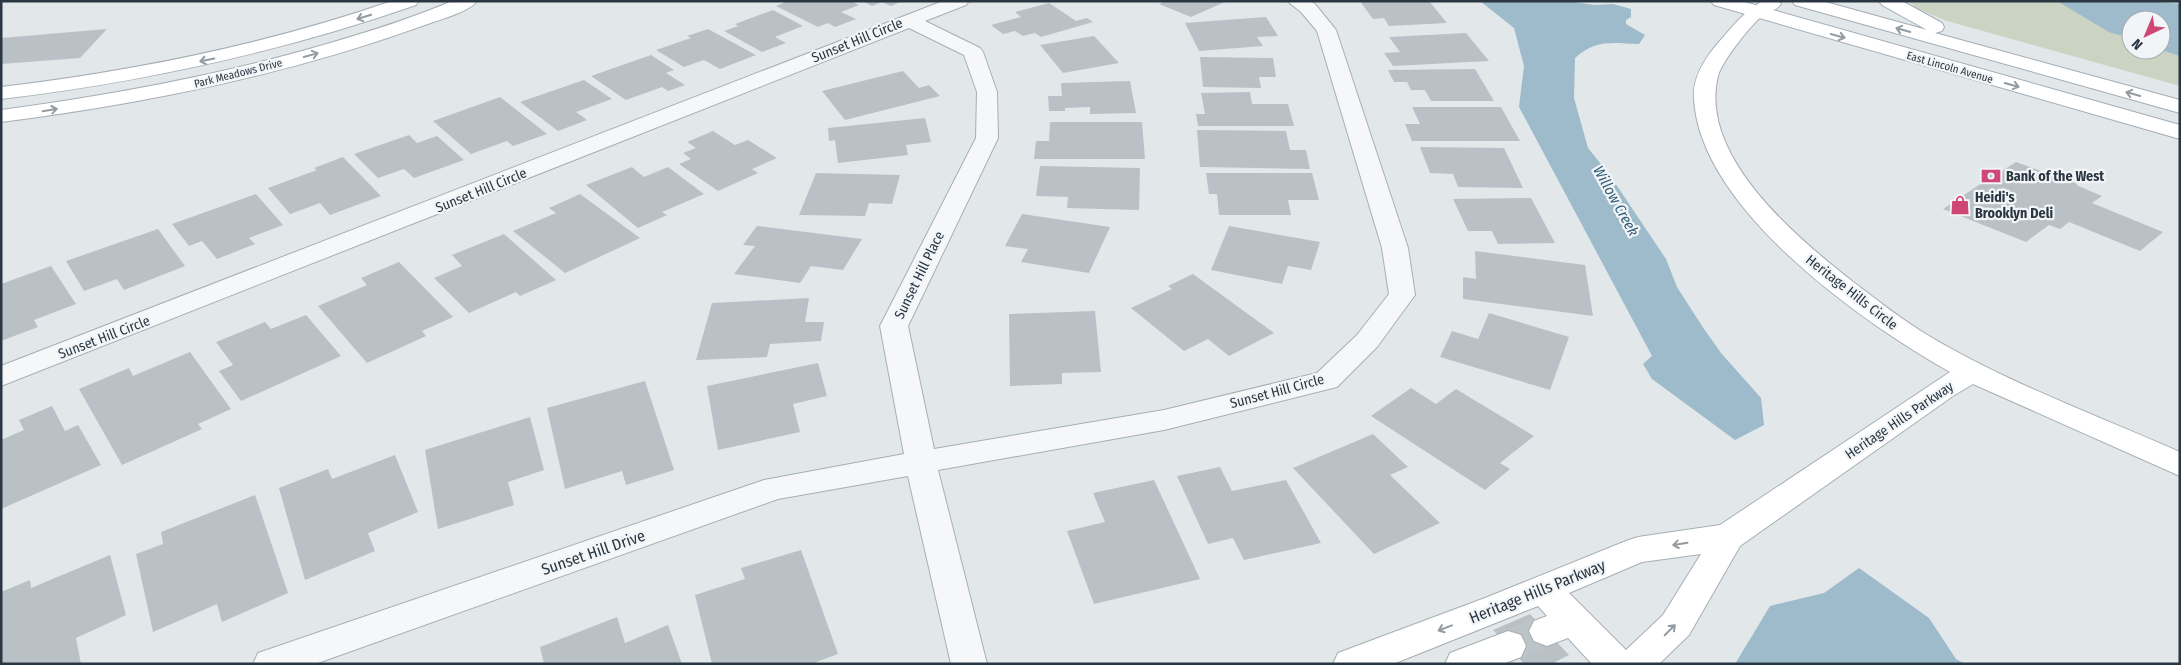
<svg xmlns="http://www.w3.org/2000/svg" width="2181" height="665" font-family="'Fira Sans Condensed',sans-serif">
<rect width="100%" height="100%" fill="#e2e7ea"/>
<path fill="#cbd4c3" fill-rule="evenodd" d="M1907 1H2180V86L1947 21 1911 6H1915ZM2131 20H2161V50H2131Z"/>
<path fill="#9dbbca" d="M1480 1H1569L1594 5 1613 4 1631 9V17L1626 20V24L1645 35 1639 44C1612 43 1596 39 1575 58L1574 98 1588 148 1609 174 1666 259 1677 287 1702 326 1721 353 1761 398 1764 425 1735 440 1652 379 1643 364 1652 356 1519 107 1524 66 1514 28Z
M2057 1H2147L2180 4V56L2161 50V20H2131V39L2109 32Z
M1859 568 1929 618 1956 659 1965 664H1735L1770 606 1824 593Z"/>
<path fill="#b9c1c7" d="M788 1H851L859 5 841 12 856 19 835 27 828 23 818 27 776 6Z
M863 1H902L891 6 882 2 872 6Z
M1165 1H1227L1191 17 1159 4Z
M1360 1H1429L1447 23 1389 26 1384 18 1373 19Z
M1049 3 1076 21 1087 18 1093 22 1041 37 1035 33 1023 36 1015 31 1003 34 991 25 1021 17 1015 12Z
M773 10 803 26 775 37 786 43 762 52 724 31 738 26 735 24Z
M1266 17 1278 36 1257 37 1263 46 1199 51 1185 23Z
M107 29 80 58 1 64V38Z
M708 29 756 55 720 69 704 60 684 67 656 50 691 38 687 36Z
M1466 33 1489 61 1393 66 1384 53 1400 52 1389 37Z
M1094 36 1119 63 1063 73 1040 45Z
M651 55 674 70 666 73 685 85 668 91 662 87 626 100 591 76Z
M1200 57 1273 58 1276 77H1259L1261 88 1203 87Z
M1475 69 1494 101H1431L1425 90H1411L1407 82H1394L1388 70Z
M903 71 919 88 929 85 940 96 845 120 822 91Z
M584 80 612 99 576 112 587 120 558 131 520 102Z
M1130 81 1136 113 1090 114V107L1065 108V111H1049L1048 96H1062L1061 83Z
M1250 92 1252 104H1288L1294 126H1198L1196 114H1205L1201 93Z
M500 97 547 134 513 146 507 141 471 154 433 121Z
M1412 107H1501L1520 141H1412L1405 124H1420Z
M925 118 931 142 906 145 908 155 838 163 835 140 829 141 828 128Z
M1050 122H1142L1145 159H1034L1036 141H1049Z
M1197 130 1286 131 1290 150H1306L1310 169 1200 167Z
M713 131 735 145 748 140 777 158 752 169 758 173 718 191 679 164 691 159 683 153 696 148 687 142Z
M409 135 417 143 437 136 464 160 414 178 404 169 378 178 354 154Z
M1420 147 1504 148 1523 188 1458 187 1453 174 1430 173Z
M343 157 381 196 330 215 320 203 290 214 268 188 317 170 314 168Z
M2016 162 2078 184 2076 185 2102 196 2092 203 2163 232 2140 251 2069 222 2060 229 2049 225 2026 242 1943 209 1985 181 1981 179 1996 169 2002 171Z
M1040 166 1140 168 1139 210 1067 208 1068 197 1036 196Z
M632 167 644 177 668 167 704 194 662 212 667 215 638 228 586 185Z
M816 173 900 175 892 204 869 203 865 216 799 215Z
M1206 173H1312L1319 200H1288L1291 215H1219L1217 194H1209Z
M256 194 283 225 249 238 255 244 217 259 202 241 189 246 172 224Z
M580 194 640 238 565 273 513 231 556 213 549 208Z
M1531 198 1555 243 1498 244 1492 231H1468L1453 199Z
M1022 214 1110 227 1089 273 1021 262 1028 249 1005 246Z
M757 226 862 239 843 270 811 266 800 283 734 274 755 246 743 245Z
M1229 226 1320 242 1311 270 1288 266 1282 284 1211 270Z
M158 229 185 266 124 290 117 279 84 291 66 261Z
M504 234 556 280 520 296 516 292 469 313 434 278 462 266 452 255Z
M1475 251 1585 265 1593 316 1463 299V277L1476 279Z
M399 262 453 317 422 331 426 336 367 363 318 306 367 285 361 278Z
M51 266 76 304 34 320 38 327 1 341V284Z
M1193 274 1274 333 1229 356 1208 339 1184 351 1131 308 1172 289 1168 286Z
M809 298 805 322H824L821 341 770 344 767 357 696 360 712 303Z
M1095 311 1101 372 1062 373V384L1010 386 1009 314Z
M1489 313 1569 337 1550 390 1440 357 1452 331 1478 339Z
M306 315 341 356 241 401 219 371 233 365 216 342 265 322 271 329Z
M190 352 231 409 198 424 202 429 122 465 79 389 129 368 133 376Z
M818 363 827 396 793 404 800 432 718 450 707 386Z
M645 381 674 470 626 485 622 471 565 489 547 408Z
M1411 388 1436 404 1456 389 1534 436 1500 463 1510 469 1485 490 1371 416Z
M52 406 65 431 78 425 101 465 1 509V440L24 430 19 420Z
M530 417 544 470 508 482 514 505 438 529 425 450Z
M1373 434 1408 467 1390 475 1440 523 1374 554 1293 468Z
M395 455 418 512 368 533 375 551 305 580 279 488 328 469 332 479Z
M1220 467 1232 491 1286 480 1321 543 1244 560 1233 538 1208 544 1177 476Z
M1154 480 1200 579 1094 604 1067 531 1105 522 1093 493Z
M255 495 288 593 222 622 217 604 153 632 136 554 163 544 161 532Z
M801 550 838 654 811 664H712L695 595 745 579 741 568Z
M110 555 126 615 76 638 81 664H1V592L30 580 31 588Z
M1530 614 1569 655 1551 664H1524L1493 630Z
M617 617 625 643 668 625 682 664H544L540 647Z"/>
<g fill="none" stroke-linecap="round" stroke-linejoin="round">
<path stroke="#bdc4c8" stroke-width="32" stroke-dasharray="32 16" stroke-linecap="butt" d="M1508 646 1547 631"/>
<defs>
<path id="street" d="M943 1H969L966 5 925 21 980 48 983 52 997 92 998 138 908 326 934 449 1164 410 1317 373 1357 335 1389 294 1382 248 1317 31 1301 12 1287 1H1310L1315 4 1336 30 1408 248 1415 295 1377 347 1337 387 1164 430 938 470 987 664H951L908 476 778 499 315 664H253L258 653 764 480 904 454 880 326 976 138 977 92 964 55 909 28 1 386V366Z"/>
<path id="secondary" d="M392 1H419L416 5C281 52 143 82 1 99V87C135 71 264 45 392 1Z
M452 1H477C470 12 435 21 422 26 286 75 144 104 1 122V110C112 95 222 75 330 43 371 31 413 18 452 1Z
M1763 1H1779L1781 4C1776 11 1769 11 1762 16 1750 26 1722 61 1718 76 1698 156 1797 238 1852 281 1877 300 1902 320 1929 336 2008 383 2096 415 2180 452V476L1973 384 1953 396 1740 546 1689 635 1659 664H1592L1568 638 1547 646 1534 641 1529 631 1534 621 1547 616 1538 606 1393 664H1333L1338 653 1485 598 1626 541 1638 537 1720 525 1950 372C1863 323 1700 209 1694 99 1692 77 1706 57 1719 42 1733 26 1744 11 1763 1ZM1701 554 1663 615 1626 650 1569 593 1642 562Z
M1508 631 1521 635 1526 646 1521 657 1503 664H1445L1450 653Z"/>
<path id="primary" d="M1711 1H1741L2180 125V139L1714 5Z
M1792 1H1822L1927 30 1882 5 1879 1H1902L1942 23 1944 27 1942 31 1935 33 2180 100V113L1795 5Z"/>
</defs>
<use href="#street" stroke="#a7afb4" stroke-width="2"/>
<use href="#secondary" stroke="#a7afb4" stroke-width="2"/>
<use href="#primary" stroke="#a1adb6" stroke-width="2"/>
<use href="#street" fill="#f5f7f9" fill-rule="evenodd"/>
<use href="#secondary" fill="#fff" fill-rule="evenodd"/>
<use href="#primary" fill="#fff" fill-rule="evenodd"/>
</g>
<defs><path id="oneway-shaft" d="M-6 0H5M1.5-3L5.5 0L1.5 3" fill="none" stroke-width="1.6" stroke-linecap="round" stroke-linejoin="round" transform="scale(1.25)"/></defs>
<g stroke="#949ba0">
<use href="#oneway-shaft" transform="translate(364 17) rotate(163)"/>
<use href="#oneway-shaft" transform="translate(1903 30) rotate(-164)"/>
<use href="#oneway-shaft" transform="translate(1838 36) rotate(16)"/>
<use href="#oneway-shaft" transform="translate(311 55) rotate(-15)"/>
<use href="#oneway-shaft" transform="translate(207 60) rotate(168)"/>
<use href="#oneway-shaft" transform="translate(2012 85) rotate(16)"/>
<use href="#oneway-shaft" transform="translate(2133 94) rotate(-164)"/>
<use href="#oneway-shaft" transform="translate(50 110) rotate(-9)"/>
<use href="#oneway-shaft" transform="translate(1680 544) rotate(171)"/>
<use href="#oneway-shaft" transform="translate(1445 628) rotate(159)"/>
<use href="#oneway-shaft" transform="translate(1670 630) rotate(-45)"/>
</g>
<defs>
<symbol id="bank-bare" viewBox="-9 -9 18 18"><path d="M-6-4H6V4H-6ZM0-2.3a2.3 2.3 0 1 0 0 4.6a2.3 2.3 0 1 0 0-4.6Z" fill="#cf4875" stroke="#f2f5f8" stroke-width="2.5" paint-order="stroke"/></symbol>
<symbol id="shop-bare" viewBox="-9 -9 18 18"><path d="M-5-2.5h2.3a2.7 3.5 0 0 1 5.4 0H5L5.5 6h-11ZM-1.5-2.5h3a1.5 2.3 0 0 0-3 0Z" fill="#cf4875" stroke="#f2f5f8" stroke-width="2.5" paint-order="stroke"/></symbol>
</defs>
<g fill-rule="evenodd">
<use href="#bank-bare" x="1977" y="162" width="28" height="28"/>
<use href="#shop-bare" x="1946" y="191" width="28" height="28"/>
</g>
<g text-anchor="middle" stroke-width="4.5" stroke-linejoin="round" paint-order="stroke">
<g font-size="11" fill="#2a3742" stroke="#f2f5f8">
<text transform="translate(1950 67) rotate(16)" y="4">East Lincoln Avenue</text>
<text transform="translate(238 73) rotate(-14)" y="4">Park Meadows Drive</text>
</g>
<g font-size="14" fill="#2a3742" stroke="#f2f5f8">
<text transform="translate(857 40) rotate(-22)" y="5">Sunset Hill Circle</text>
<text transform="translate(481 190) rotate(-22)" y="5">Sunset Hill Circle</text>
<text transform="translate(919 275) rotate(-64)" y="5">Sunset Hill Place</text>
<text transform="translate(1852 292) rotate(38)" y="5">Heritage Hills Circle</text>
<text transform="translate(104 337) rotate(-21)" y="5">Sunset Hill Circle</text>
<text transform="translate(1277 391) rotate(-15)" y="5">Sunset Hill Circle</text>
<text transform="translate(1899 420) rotate(-34)" y="5">Heritage Hills Parkway</text>
</g>
<g font-size="14" font-weight="bold" fill="#2a3742" stroke="#f2f5f8" text-anchor="start">
<text x="2006" y="181">Bank of the West</text>
<text x="1975" y="202">Heidi's<tspan x="1975" dy="16">Brooklyn Deli</tspan></text>
</g>
<g font-size="15" font-style="italic" fill="#345e77" stroke="#f2f5f8">
<text transform="translate(1616 201) rotate(61)" y="5">Willow Creek</text>
</g>
<g font-size="16" fill="#2a3742" stroke="#f2f5f8">
<text transform="translate(593 552) rotate(-19)" y="6">Sunset Hill Drive</text>
<text transform="translate(1537 591) rotate(-22)" y="6">Heritage Hills Parkway</text>
</g>
</g>
<rect width="2181" height="665" fill="none" stroke="#2a3742" stroke-width="5"/>
<g transform="translate(2146 35) rotate(224)"><circle r="24" fill="#f2f5f8" stroke="#a2a9af"/>
<path d="M0-4L9 19L0 12L-9 19Z" fill="#cf4875"/>
<text y="-8" font-size="14" font-weight="bold" text-anchor="middle" fill="#2a3742">N</text>
</g>
</svg>
